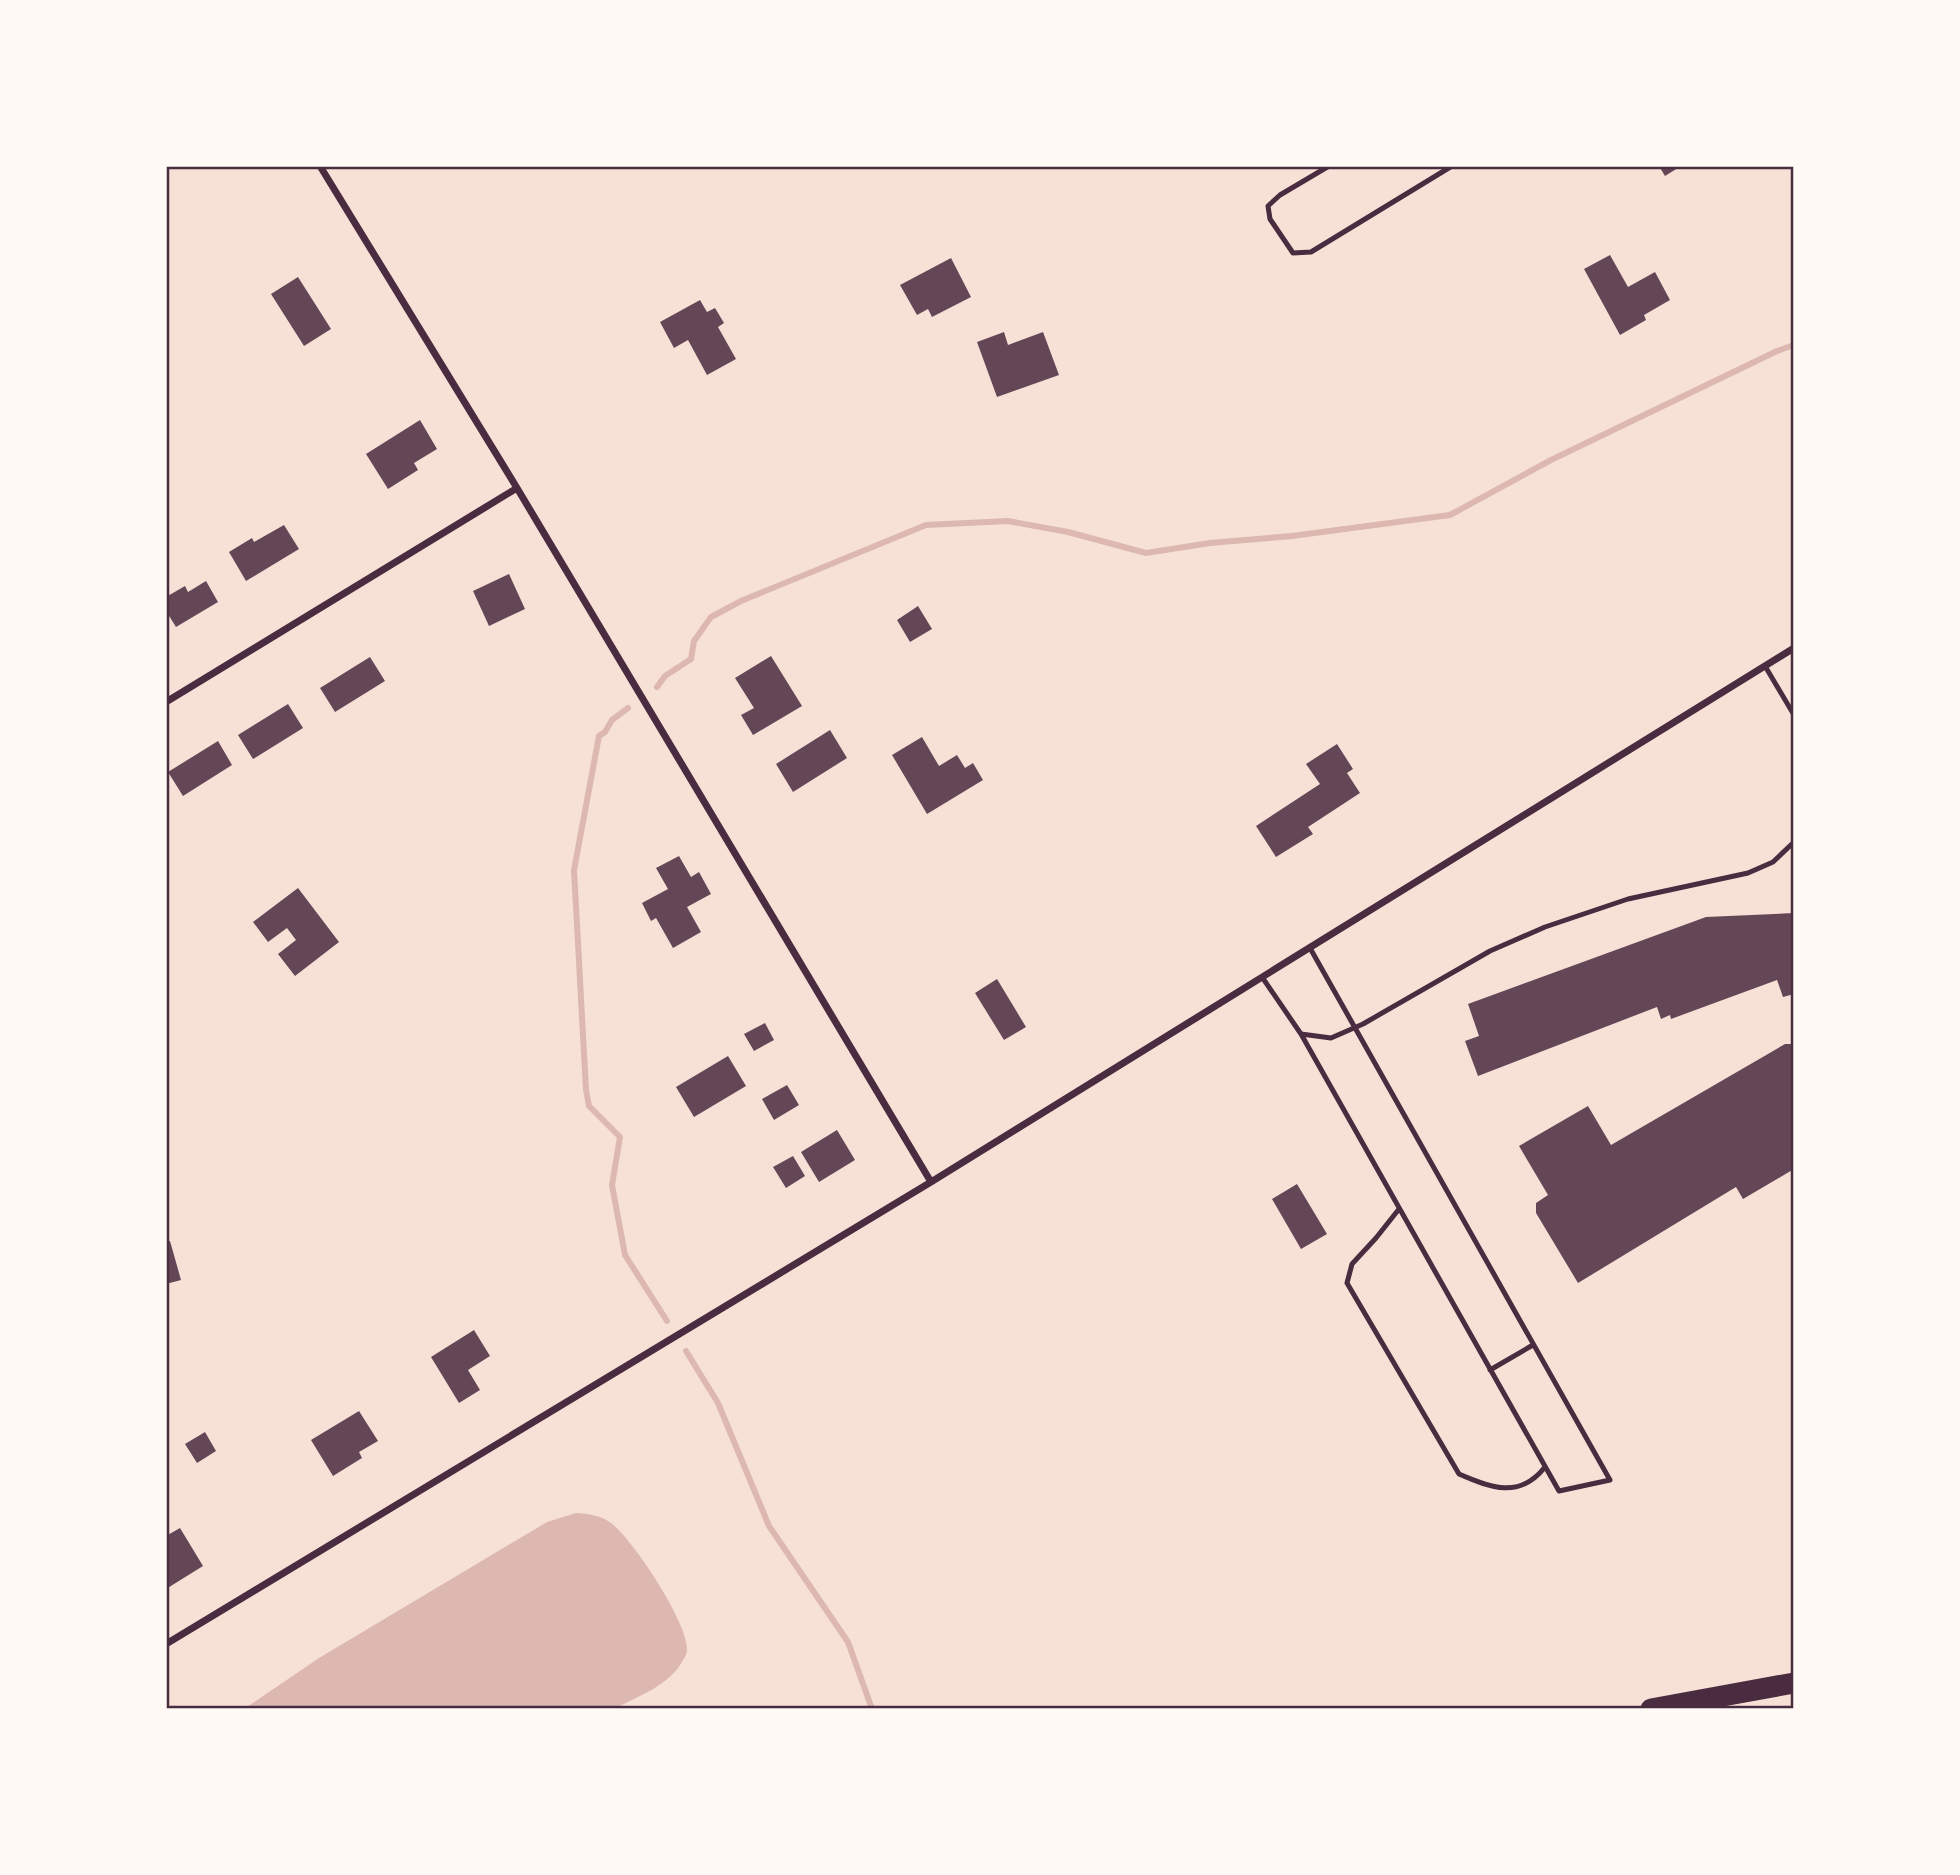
<svg xmlns="http://www.w3.org/2000/svg" width="1960" height="1875" font-family="'Archivo Narrow',sans-serif">
<rect width="100%" height="100%" fill="#f7e1d7"/>
<path fill="#dcb8b0" d="M576 1513C589 1514 600 1515 611 1523 632 1538 689 1624 687 1650 687 1654 685 1657 683 1660 671 1685 636 1697 614 1709H244L319 1658 547 1522Z"/>
<g fill="none" stroke-linecap="round" stroke-linejoin="round">
<path stroke="#dcb8b0" stroke-width="6" d="M657 687 665 676 691 659 694 641 711 617 741 601 926 525 1008 521 1068 532 1146 553 1210 543 1292 536 1450 515 1551 460 1777 351 1794 345
M628 708 612 720 605 732 599 736 574 870 586 1090 589 1106 620 1137 612 1185 625 1255 667 1321
M686 1351 718 1403 769 1526 848 1642 872 1709"/>
</g>
<path fill="#644757" d="M1659 166H1681L1665 176Z
M1610 255 1628 287 1655 272 1670 300 1644 315 1646 320 1620 335 1584 269Z
M951 258 971 297 932 317 928 309 917 315 900 285Z
M298 277 331 329 304 346 271 294Z
M700 300 707 312 715 308 724 323 718 327 736 359 707 375 688 340 674 348 660 322Z
M1004 332 1008 345 1043 332 1059 375 997 397 977 342Z
M420 420 437 449 414 463 418 470 388 489 366 454Z
M284 525 299 549 246 581 229 552 252 538 254 542Z
M509 574 525 609 489 626 473 591Z
M206 581 218 602 176 627 166 611V597L185 586 188 592Z
M918 606 932 629 910 642 897 620Z
M771 656 802 706 753 735 741 715 754 708 735 678Z
M370 657 385 681 335 712 320 688Z
M288 704 303 728 253 759 238 735Z
M830 730 847 758 793 792 776 764Z
M922 737 939 766 957 755 965 768 973 763 983 780 927 814 892 755Z
M218 741 232 765 183 796 168 772Z
M1337 744 1353 769 1347 773 1360 793 1308 827 1313 834 1276 857 1256 826 1320 784 1306 764Z
M679 856 691 877 699 872 711 894 687 907 701 932 673 948 656 918 651 921 642 903 668 889 656 868Z
M298 888 339 942 295 976 278 954 296 940 287 928 268 942 253 922Z
M1794 913V994L1783 997 1777 980 1671 1019 1670 1015 1661 1019 1657 1007 1478 1076 1465 1041 1479 1036 1468 1004 1706 917Z
M997 979 1026 1027 1004 1040 975 993Z
M765 1023 774 1040 754 1051 744 1034Z
M1785 1044H1794V1169L1743 1199 1736 1187 1578 1283 1536 1213V1203L1548 1195 1519 1146 1588 1106 1611 1145Z
M728 1056 746 1086 694 1117 676 1087Z
M787 1085 799 1105 774 1120 762 1099Z
M837 1130 855 1160 819 1182 801 1152Z
M793 1156 805 1176 786 1188 773 1167Z
M1297 1184 1327 1234 1301 1249 1272 1199Z
M170 1241 181 1280 166 1284V1242Z
M474 1330 490 1356 468 1370 480 1390 459 1403 431 1357Z
M359 1411 378 1441 359 1452 362 1458 333 1476 311 1440Z
M205 1432 216 1451 197 1463 185 1444Z
M180 1528 203 1566 166 1589V1536Z"/>
<g fill="none" stroke-linecap="round" stroke-linejoin="round">
<path stroke="#4a2c40" stroke-width="5" d="M1329 166 1280 195 1268 206 1270 219 1293 253 1311 252 1452 166
M1765 666 1794 715
M1262 977 1301 1034 1331 1038 1363 1024 1490 951 1545 927 1628 899 1748 873 1773 862 1794 842
M1301 1034 1559 1491 1610 1480 1310 948
M1399 1209 1376 1238 1352 1264 1347 1283 1459 1474C1491 1488 1520 1499 1545 1467
M1490 1370 1533 1345"/>
<path stroke="#4a2c40" stroke-width="7" d="M320 166 517 488 931 1182
M166 702 517 488
M166 1644 931 1182 1794 648"/>
<path stroke="#4a2c40" stroke-width="21" d="M1651 1709 1794 1683"/>
</g>
<rect width="1960" height="1875" fill="none" stroke="#fffaf5" stroke-width="336"/>
<rect x="168" y="168" width="1624" height="1539" fill="none" stroke="#4a2c40" stroke-width="2.5"/>
</svg>
